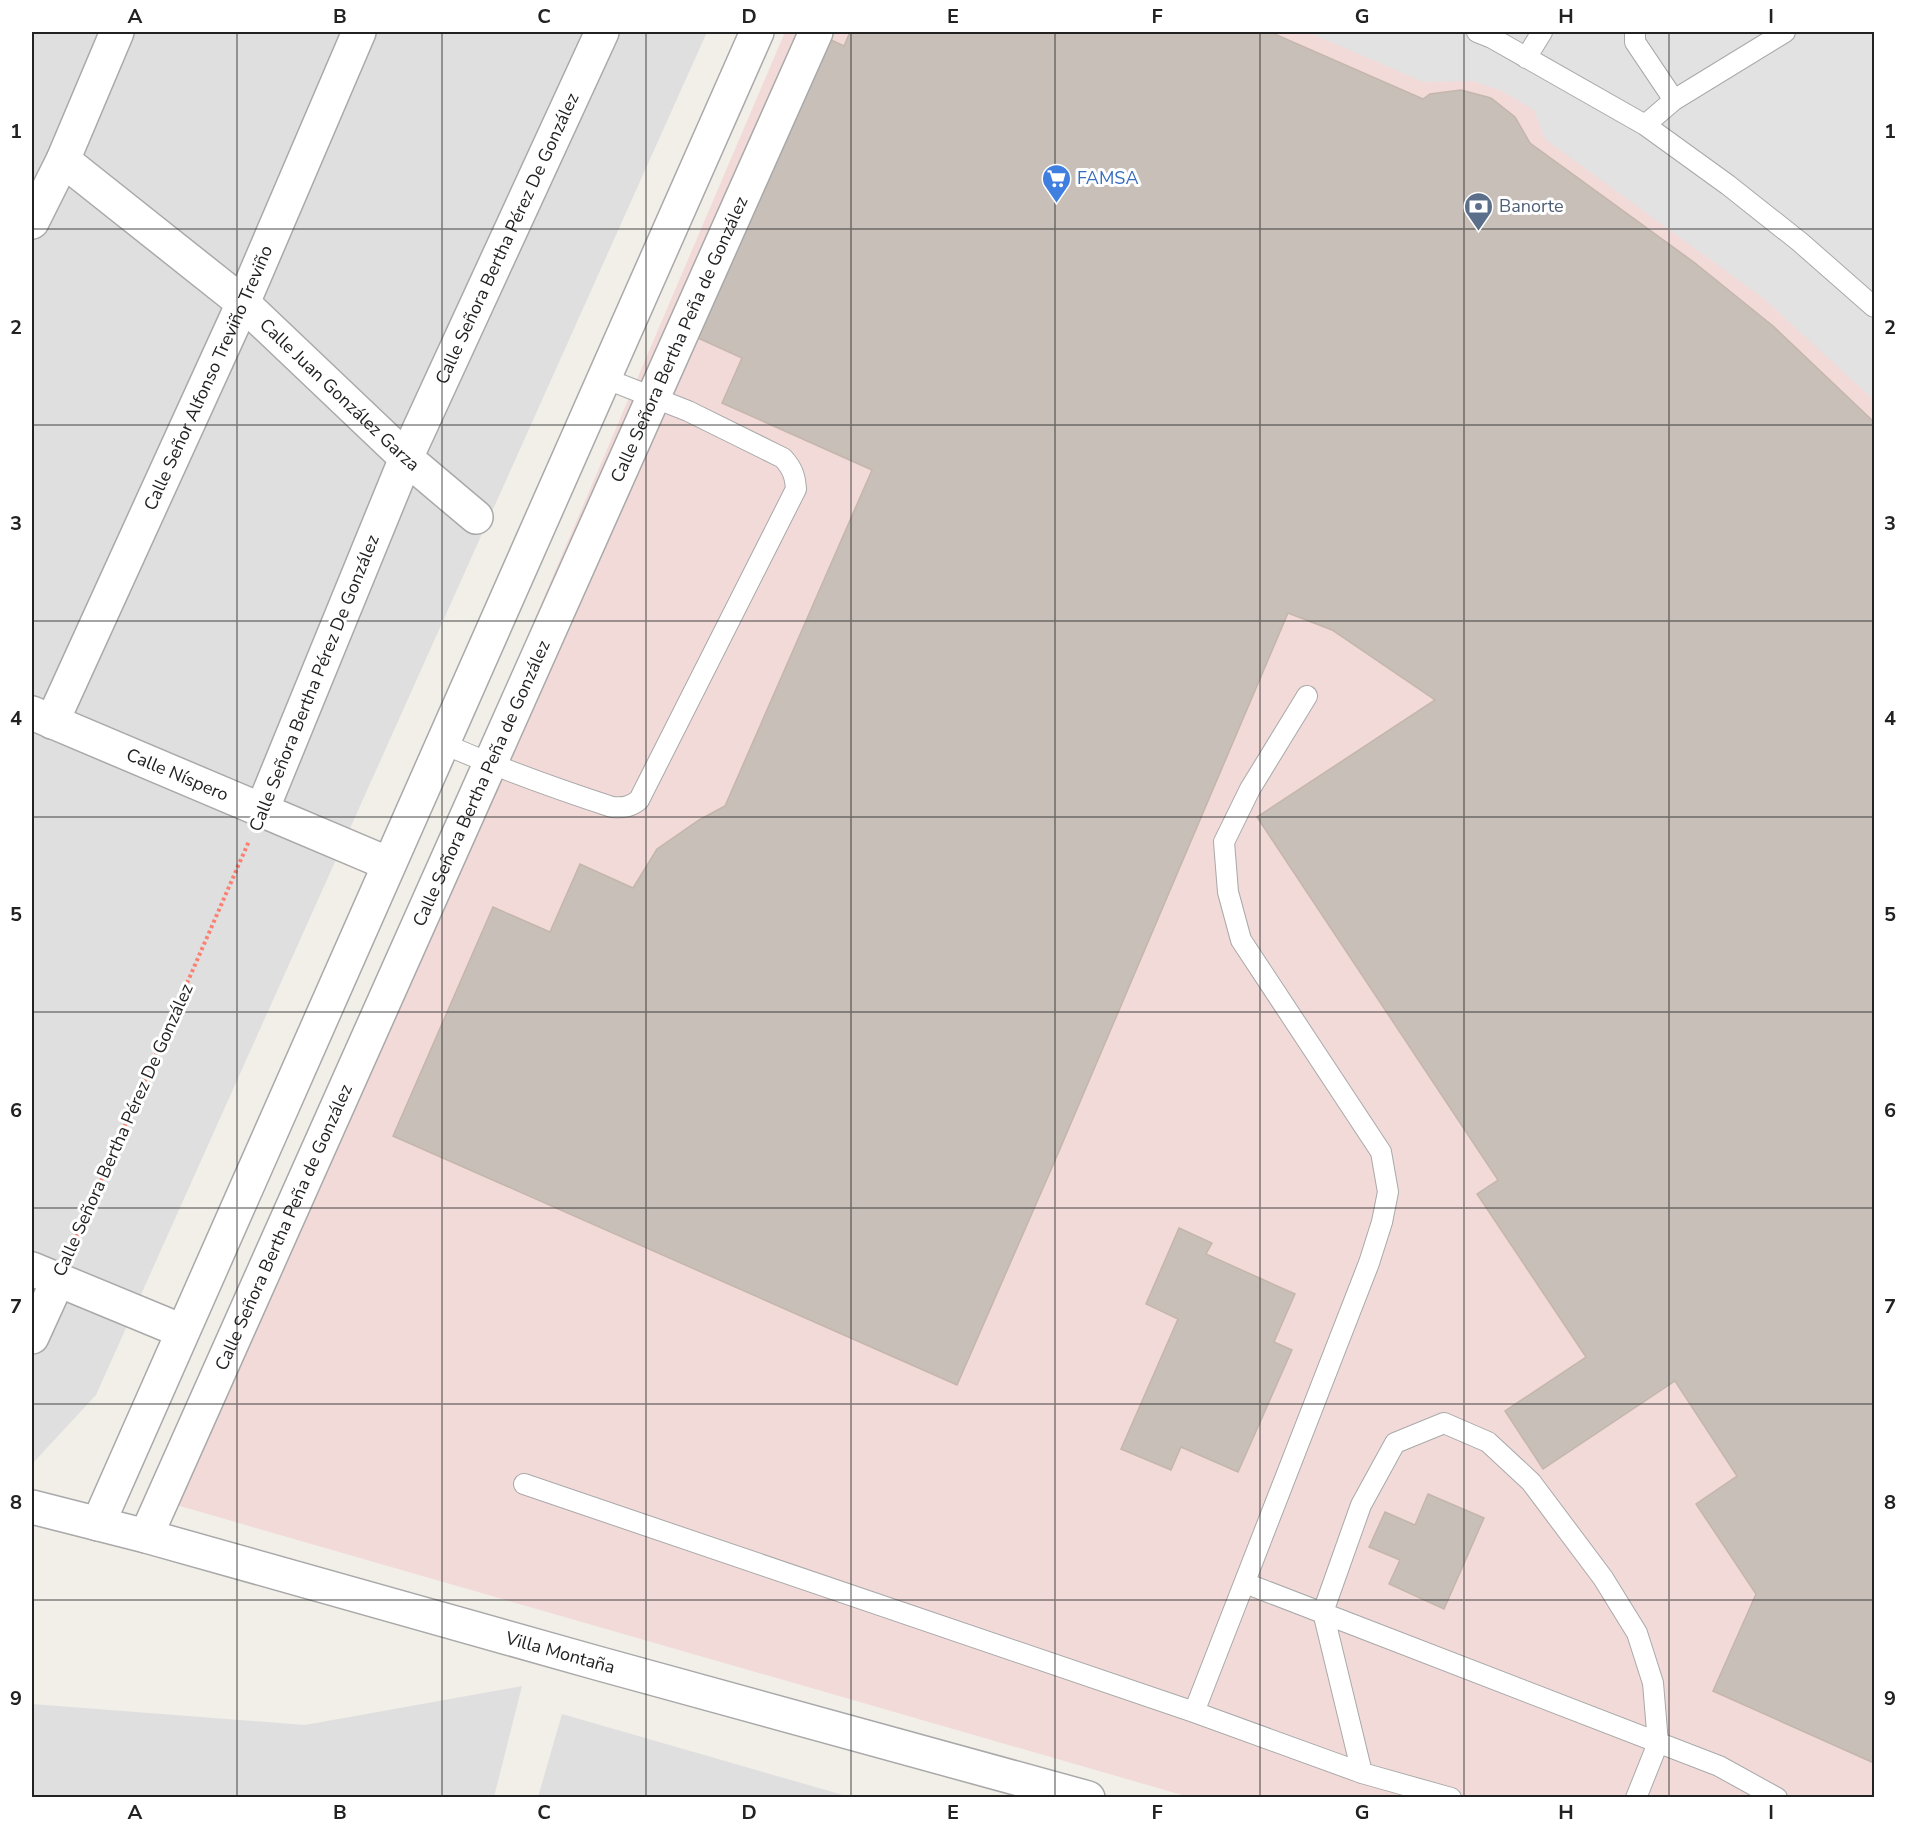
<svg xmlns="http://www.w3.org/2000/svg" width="1906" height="1829" font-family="'Nunito Sans',sans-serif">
<rect width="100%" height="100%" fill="#f2efe9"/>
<path fill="#e0dfdf" d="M32 32H707L96 1395 32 1464Z
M522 1686 494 1797H32V1704L305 1725Z
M562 1714 850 1797H538Z"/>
<path fill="#f2dad9" d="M785 32H1874V1797H1189L159 1500Z"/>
<path fill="#e2e2e2" d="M1308 32H1874V400L1763 298 1545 139 1534 110 1502 91 1473 81 1423 82Z"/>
<path fill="#c7bfb8" stroke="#c4b6ab" stroke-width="1.5" d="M850 32H1270L1423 99 1430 94 1461 90 1491 98 1515 117 1530 143 1695 263 1773 326 1874 422V1763L1713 1691 1756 1594 1696 1504 1737 1476 1675 1381 1543 1469 1505 1411 1586 1357 1477 1194 1498 1180 1257 817 1435 700 1332 630 1288 613 1057 1156 957 1385 393 1136 493 907 550 932 580 864 633 888 657 849 699 820 725 806 872 470 722 403 742 358 696 337 827 38 844 46Z
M1179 1228 1212 1243 1206 1254 1295 1294 1274 1342 1292 1350 1238 1472 1181 1447 1171 1470 1121 1449 1178 1319 1146 1304Z
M1428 1494 1484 1518 1444 1609 1389 1584 1400 1560 1369 1547 1385 1512 1415 1525Z"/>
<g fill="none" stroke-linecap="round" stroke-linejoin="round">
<defs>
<path id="lane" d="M1477 32 1492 38 1645 125 1728 185 1800 242 1874 307
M1635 32V42L1674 100
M1526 58 1542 32
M1645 125 1674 100 1785 32
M442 743C498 768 554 788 612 807 624 808 630 807 639 800L796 489C795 475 792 468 783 458L688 411 604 378
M524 1484 1194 1712 1362 1773 1451 1798
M1245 1583 1719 1766 1777 1798
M1194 1712 1369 1263 1382 1222 1388 1192 1381 1152 1241 940 1228 892 1224 842 1250 789 1307 696
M1362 1773 1323 1612 1361 1505 1395 1443 1444 1423 1488 1442 1531 1482 1603 1578 1637 1633 1653 1683 1658 1743 1636 1798"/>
<g id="street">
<path id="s1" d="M63 160 243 303 406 458 476 517"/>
<path d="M32 222 63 160 117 32"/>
<path id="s2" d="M32 713 389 864"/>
<path id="s3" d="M52 722 243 303 359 32"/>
<path id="s4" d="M262 810 406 458 602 32"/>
<path d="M32 1269 182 1331"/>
<path d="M32 1337 58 1280"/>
<path id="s5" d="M32 1507 146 1536 597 1663 1088 1798"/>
<path d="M98 1524 757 32"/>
<path id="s6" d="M146 1536 816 32"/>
</g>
</defs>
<use href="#lane" stroke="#a9a9a9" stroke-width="22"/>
<use href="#street" stroke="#a9a9a9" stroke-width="36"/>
<path stroke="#fa8072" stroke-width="4" stroke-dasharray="3 3" stroke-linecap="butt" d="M72 1247 249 841"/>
<use href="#lane" stroke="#fff" stroke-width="20"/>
<use href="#street" stroke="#fff" stroke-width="33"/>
</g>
<path fill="none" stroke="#222" stroke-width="1.5" stroke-opacity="0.55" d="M237 32V1798M442 32V1798M646 32V1798M851 32V1798M1055 32V1798M1260 32V1798M1464 32V1798M1669 32V1798M32 229H1874M32 425H1874M32 621H1874M32 817H1874M32 1012H1874M32 1208H1874M32 1404H1874M32 1600H1874"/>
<defs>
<symbol id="supermarket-pin" viewBox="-11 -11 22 30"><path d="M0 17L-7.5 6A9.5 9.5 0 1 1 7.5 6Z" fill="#3f7fe0" stroke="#fff"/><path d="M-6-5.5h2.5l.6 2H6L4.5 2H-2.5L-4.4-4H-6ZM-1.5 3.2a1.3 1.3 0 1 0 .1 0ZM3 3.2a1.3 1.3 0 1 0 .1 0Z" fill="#fff"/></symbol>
<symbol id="bank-pin" viewBox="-11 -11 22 30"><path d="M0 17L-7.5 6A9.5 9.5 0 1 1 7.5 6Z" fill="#5c6f8a" stroke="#fff"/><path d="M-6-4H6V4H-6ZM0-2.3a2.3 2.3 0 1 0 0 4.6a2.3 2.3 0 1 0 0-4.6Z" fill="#fff"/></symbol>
</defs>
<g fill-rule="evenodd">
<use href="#supermarket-pin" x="1040" y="162" width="33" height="45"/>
<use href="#bank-pin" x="1462" y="190" width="33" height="45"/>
</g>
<g text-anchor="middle" stroke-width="6" stroke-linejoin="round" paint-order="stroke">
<g font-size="18" fill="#366cbe" stroke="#fff" text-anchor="start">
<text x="1077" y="184">FAMSA</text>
</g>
<g font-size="18" fill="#4e5e75" stroke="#fff" text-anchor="start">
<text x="1499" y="212">Banorte</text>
</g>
<g font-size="18" fill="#222" stroke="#fff">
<text dy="6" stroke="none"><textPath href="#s4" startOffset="622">Calle Señora Bertha Pérez De González</textPath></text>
<text dy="6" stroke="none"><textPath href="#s6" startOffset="1310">Calle Señora Bertha Peña de González</textPath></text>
<text dy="6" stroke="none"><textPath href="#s3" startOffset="378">Calle Señor Alfonso Treviño Treviño</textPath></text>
<text dy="6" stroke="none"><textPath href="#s1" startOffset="363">Calle Juan González Garza</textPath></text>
<text transform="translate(314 683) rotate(-68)" y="6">Calle Señora Bertha Pérez De González</text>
<text dy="6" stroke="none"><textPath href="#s2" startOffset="158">Calle Níspero</textPath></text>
<text dy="6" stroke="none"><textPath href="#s6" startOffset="824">Calle Señora Bertha Peña de González</textPath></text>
<text transform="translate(123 1130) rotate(-66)" y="6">Calle Señora Bertha Pérez De González</text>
<text dy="6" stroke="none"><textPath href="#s6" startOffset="338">Calle Señora Bertha Peña de González</textPath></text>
<text dy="6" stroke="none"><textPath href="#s5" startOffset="548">Villa Montaña</textPath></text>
</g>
</g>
<rect width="1906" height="1829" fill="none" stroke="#ffffff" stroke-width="66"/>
<rect x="33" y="33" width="1840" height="1763" fill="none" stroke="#222" stroke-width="2"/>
<g font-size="20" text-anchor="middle" font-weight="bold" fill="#222">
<text x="135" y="23">A</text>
<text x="340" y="23">B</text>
<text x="544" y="23">C</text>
<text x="749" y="23">D</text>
<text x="953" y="23">E</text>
<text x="1157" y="23">F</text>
<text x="1362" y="23">G</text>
<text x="1566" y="23">H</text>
<text x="1771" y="23">I</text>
<text x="16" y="138">1</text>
<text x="1890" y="138">1</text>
<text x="16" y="334">2</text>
<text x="1890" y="334">2</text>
<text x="16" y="530">3</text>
<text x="1890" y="530">3</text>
<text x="16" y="725">4</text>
<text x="1890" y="725">4</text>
<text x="16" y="921">5</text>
<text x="1890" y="921">5</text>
<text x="16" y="1117">6</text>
<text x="1890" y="1117">6</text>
<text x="16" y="1313">7</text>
<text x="1890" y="1313">7</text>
<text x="16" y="1509">8</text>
<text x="1890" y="1509">8</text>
<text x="16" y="1705">9</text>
<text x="1890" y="1705">9</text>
<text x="135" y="1819">A</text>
<text x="340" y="1819">B</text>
<text x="544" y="1819">C</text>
<text x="749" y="1819">D</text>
<text x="953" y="1819">E</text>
<text x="1157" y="1819">F</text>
<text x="1362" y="1819">G</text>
<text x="1566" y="1819">H</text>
<text x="1771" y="1819">I</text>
</g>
</svg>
